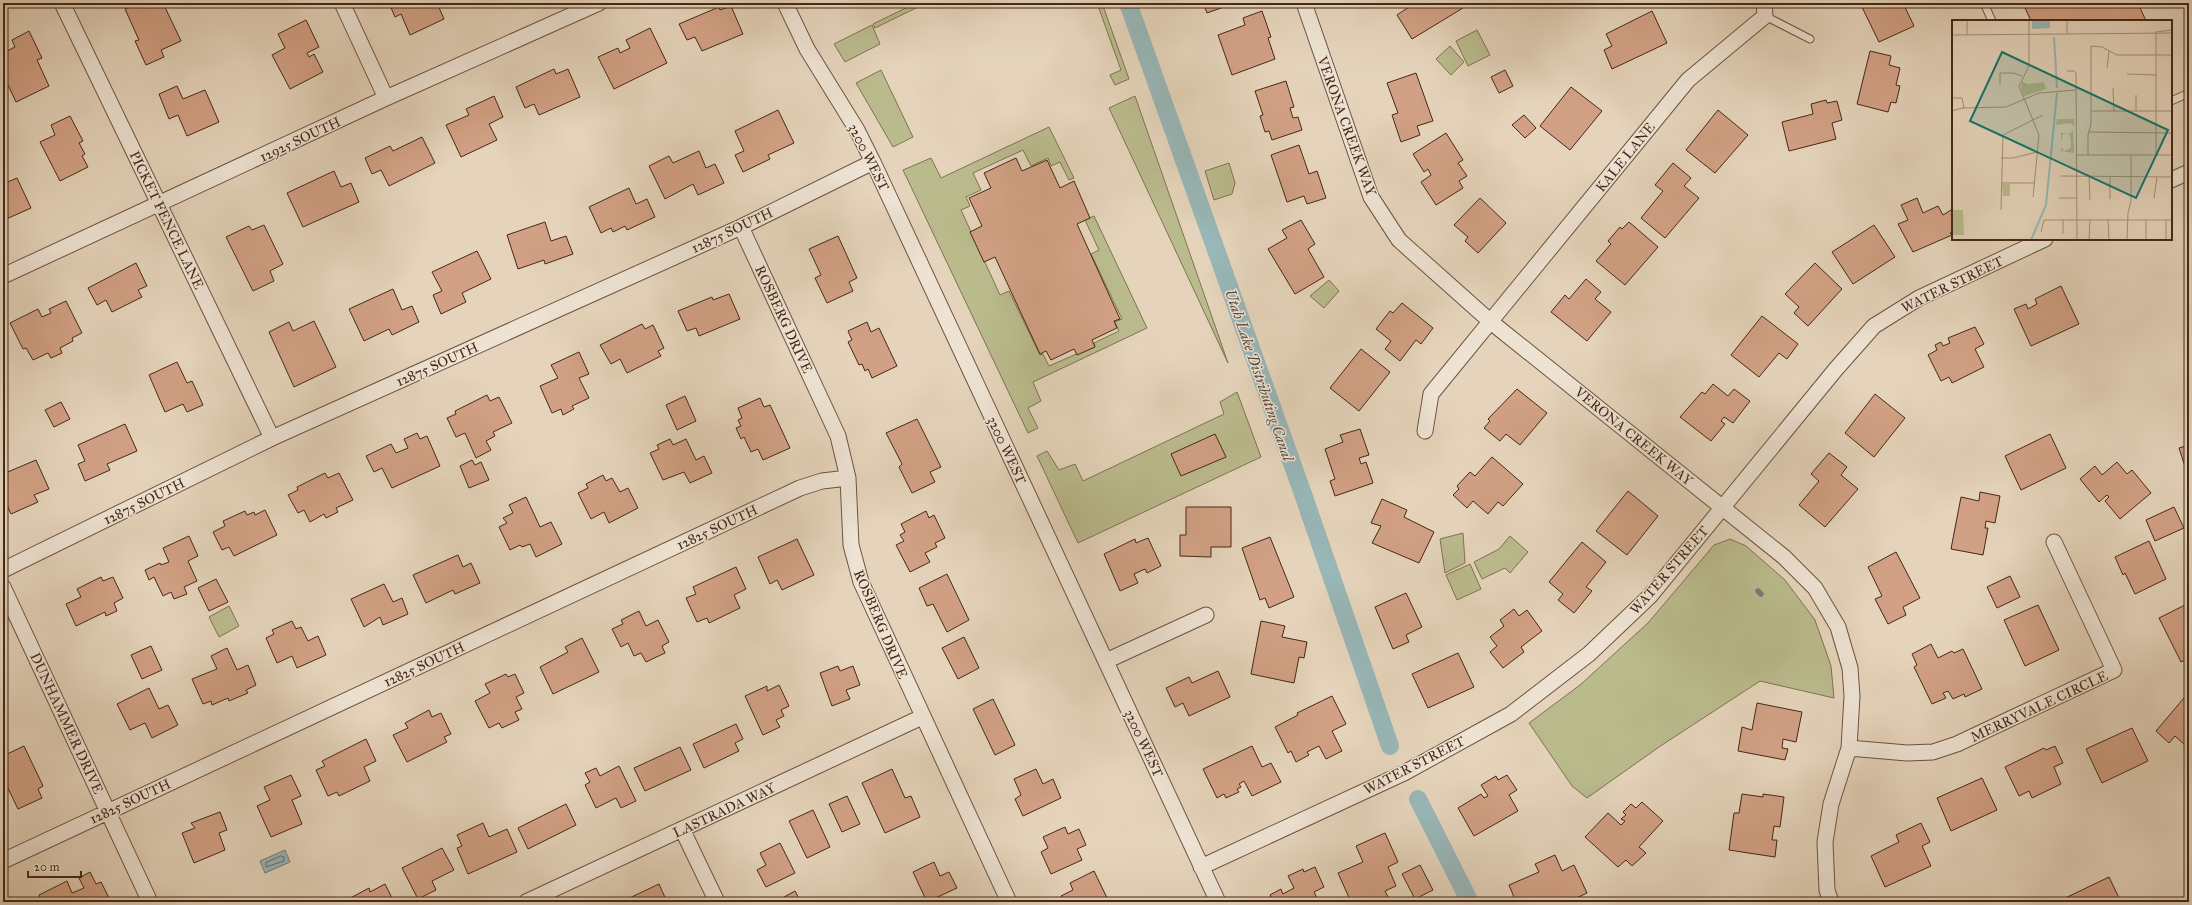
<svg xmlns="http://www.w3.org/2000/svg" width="2192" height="905" font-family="'IM FELL Great Primer',serif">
<rect width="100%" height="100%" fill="#e5d4bb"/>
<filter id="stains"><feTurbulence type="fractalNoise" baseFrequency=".005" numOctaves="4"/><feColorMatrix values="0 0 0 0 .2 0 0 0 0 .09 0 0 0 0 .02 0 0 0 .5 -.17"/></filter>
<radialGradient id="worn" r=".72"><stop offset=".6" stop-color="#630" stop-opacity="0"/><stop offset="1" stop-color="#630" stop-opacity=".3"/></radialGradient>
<path fill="#babb8d" stroke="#807252" d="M916 3H926L875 28 873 24Z
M1097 3H1102L1129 79 1115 85 1110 75 1121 70Z
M872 25 880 44 845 62 834 44Z
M1477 30 1490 55 1468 66 1456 41Z
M1450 46 1464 62 1451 75 1436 59Z
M881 70 913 137 893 147 856 83Z
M1135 96 1228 363 1109 108Z
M1049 127 1074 178 1069 180 1060 162 1051 166 1048 158 1031 166 1023 150 973 173 981 190 966 197 970 206 961 210 1000 295 1009 291 1040 355 1043 354 1049 366 1095 346 1094 343 1119 331 1115 322 1122 319 1091 254 1099 250 1085 220 1094 216 1147 328 1033 382 1041 401 1028 408 1038 428 1028 433 903 170 931 158 941 178Z
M1229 163 1235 183 1232 194 1214 200 1205 171Z
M1329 280 1339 291 1324 308 1310 296Z
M1237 392 1261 457 1078 543 1037 456 1047 451 1059 470 1075 464 1083 481 1224 414 1220 402Z
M1463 533 1465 563 1445 573 1440 539Z
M1510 536 1528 552 1510 573 1505 568 1482 579 1474 562 1499 549Z
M1730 539 1746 546 1785 580 1815 620 1831 666 1834 698 1760 681 1659 747 1587 798 1572 786 1529 723 1580 685 1648 623 1714 545Z
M1470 564 1481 589 1457 600 1446 575Z
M229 606 239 626 219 637 209 617Z"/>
<path fill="#98b7b8" stroke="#777e78" d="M285 850 290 862 265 873 260 861Z"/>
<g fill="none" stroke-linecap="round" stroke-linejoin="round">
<path stroke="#6e7068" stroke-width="1" d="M281 856 284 857V861L266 867V863Z"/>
<path stroke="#777e78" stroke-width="5.5" d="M1758 591 1761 594"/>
<path stroke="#98b7b8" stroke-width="18" d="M1128 3 1303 494 1390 746
M1418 799 1470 902"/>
</g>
<path fill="#d2a185" stroke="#452817" d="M3 3H17L3 9Z
M139 3H163L181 41 161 50 164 57 146 65 135 41 139 40 125 9Z
M389 3H437L444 19 410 35 401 14 395 17Z
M1203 3H1235L1207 13Z
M1415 3 1421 5 1424 3H1459L1463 8 1412 39 1397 15Z
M1669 3H1682L1672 8Z
M1860 3H1903L1914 26 1879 42Z
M2023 3H2138L2146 21H2031Z
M731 6 743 34 702 51 695 37 687 40 679 24 719 7 720 10Z
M1262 11 1271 37 1268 38 1275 59 1232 75 1218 35 1245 25 1243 18Z
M1652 11 1667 43 1612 69 1604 50 1612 46 1606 34Z
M306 20 319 47 307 53 309 57 314 54 323 72 290 89 272 55 285 48 278 34Z
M650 28 667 63 614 89 598 57 618 48 620 53 630 48 626 40Z
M29 31 42 58 37 60 49 86 16 102 3 74V53L15 47 12 40Z
M1870 51 1891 56 1889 65 1900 68 1896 85 1900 86 1896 103 1891 102 1888 112 1857 104Z
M554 69 556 74 568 69 580 97 539 115 534 104 525 108 516 87Z
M1505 70 1513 86 1499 93 1491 77Z
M1416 73 1433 121 1417 126 1420 135 1401 142 1392 115 1398 113 1387 83Z
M1286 81 1294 107 1290 108 1293 118 1298 117 1302 130 1272 140 1269 131 1265 132 1260 116 1263 115 1255 91Z
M177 86 183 99 205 90 219 122 187 136 178 115 169 119 159 94Z
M1571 87 1602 111 1570 150 1540 126Z
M494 96 503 117 489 124 497 140 461 157 446 125 469 115 466 109Z
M1826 100 1827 103 1837 101 1842 120 1832 123 1836 139 1789 151 1782 122 1813 114 1811 104Z
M778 110 794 143 768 155 770 159 743 172 735 155 744 151 735 131Z
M1718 110 1748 135 1715 173 1686 150Z
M1524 115 1536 128 1525 138 1512 125Z
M70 116 83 141 79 143 85 154 82 156 88 167 60 181 40 142 55 135 51 125Z
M1446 133 1463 160 1458 163 1467 176 1459 181 1463 188 1436 205 1421 182 1431 175 1428 169 1424 172 1413 154Z
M422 137 435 163 389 186 381 170 372 174 365 158 390 146 393 151Z
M1299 145 1309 174 1317 171 1326 198 1307 204 1304 196 1287 202 1271 155Z
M699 151 706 168 715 164 724 183 698 195 693 184 665 199 649 166 669 156 673 163Z
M1016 158 1022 171 1047 160 1060 188 1074 181 1090 218 1077 224 1120 319 1114 321 1117 328 1092 340 1095 347 1077 355 1074 349 1051 360 1046 351 1040 354 995 257 984 262 970 232 982 226 969 198 991 188 984 173Z
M1673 163 1691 178 1684 186 1699 198 1665 238 1641 218 1663 191 1655 185Z
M334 171 341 187 351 183 359 202 303 227 287 193Z
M17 178 31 208 4 220 6 226 3 227V184Z
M629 188 636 204 647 199 655 217 627 230 625 226 613 232 611 228 601 233 589 207Z
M1480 198 1506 223 1478 253 1465 241 1468 237 1454 225Z
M1917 198 1923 213 1938 206 1943 215 1951 210 1953 215V232L1950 233 1952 235 1913 252 1898 224 1908 220 1901 205Z
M1301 220 1315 244 1308 249 1324 277 1295 294 1268 249 1287 238 1282 230Z
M545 222 551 241 566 236 573 254 545 264 544 260 518 269 507 235Z
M1629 222 1658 247 1625 285 1596 261 1611 244 1608 241 1620 227 1622 229Z
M264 225 283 264 270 271 274 281 253 291 226 237 249 226 252 230Z
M1874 225 1895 257 1853 284 1832 252Z
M838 236 857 278 849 282 853 291 827 303 815 278 821 275 809 249Z
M477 251 491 279 462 293 466 302 441 314 433 295 442 291 432 272Z
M136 263 147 286 138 290 142 297 112 312 106 300 97 305 88 288Z
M1815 263 1842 289 1808 326 1794 313 1799 307 1785 294Z
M1586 279 1601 292 1595 299 1611 312 1587 341 1551 312 1565 295 1569 299Z
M2061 286 2079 324 2031 346 2014 309 2026 304 2028 309 2037 304 2035 299Z
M393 289 402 310 412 306 419 322 392 335 389 329 364 341 349 309Z
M729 294 740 319 699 336 696 328 687 331 678 311 712 297 713 300Z
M66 301 82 333 72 338 73 341 60 348 62 353 51 358 48 353 33 360 26 348 23 349 10 323 38 309 42 317 51 313 49 309Z
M1402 303 1433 328 1421 344 1416 340 1400 361 1385 349 1391 341 1376 329 1390 311 1393 313Z
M1762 316 1798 344 1787 359 1779 353 1759 377 1731 355Z
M314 321 336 367 294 387 269 332 289 322 293 331Z
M867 322 871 332 879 328 897 366 872 378 868 369 865 371 862 364 859 365 848 342 852 340 848 331Z
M642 324 645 329 653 325 664 348 658 351 661 356 627 373 620 359 611 364 600 345Z
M1975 327 1984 344 1975 349 1984 367 1952 383 1949 377 1941 381 1928 355 1937 350 1935 345 1941 342 1943 346 1950 343 1948 338Z
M1361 349 1390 372 1359 411 1330 388Z
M579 352 589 374 579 378 589 398 572 406 574 409 563 415 561 409 552 413 540 386 558 378 551 365Z
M177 362 187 383 192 381 203 405 187 412 183 404 165 412 149 375Z
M1713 384 1728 396 1734 389 1750 401 1733 423 1724 417 1721 421 1725 424 1711 441 1680 417 1702 392 1705 394Z
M1517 389 1547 413 1520 445 1506 434 1500 441 1484 428 1490 421 1488 419Z
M1875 394 1905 418 1874 457 1845 433Z
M487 395 490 401 499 397 512 423 493 432 495 436 486 441 491 450 476 458 465 433 456 437 447 418 456 414 455 411Z
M685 396 696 421 677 430 666 405Z
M760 398 764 407 770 405 790 448 763 460 758 449 751 452 744 437 741 439 736 428 741 426 738 420 742 418 738 408Z
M61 402 70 419 54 427 45 410Z
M917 419 941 467 930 472 935 482 912 493 899 467 902 464 886 433Z
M125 424 137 451 107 464 110 470 85 481 78 464 85 461 78 445Z
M1360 429 1369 455 1359 458 1361 464 1366 462 1373 483 1335 496 1330 481 1335 479 1325 449 1343 442 1340 435Z
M417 433 420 439 427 436 440 466 392 488 382 468 374 472 366 456 391 444 396 453 408 448 404 439Z
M1215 434 1226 457 1181 476 1171 454Z
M2050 434 2066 468 2021 490 2005 456Z
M670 439 673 445 686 439 696 460 704 456 712 473 690 483 684 472 663 480 650 453 659 449 657 445Z
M2189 445V479L2179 448Z
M1829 453 1847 467 1841 475 1858 489 1825 527 1799 505 1819 481 1811 474Z
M1492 457 1523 484 1503 506 1498 502 1488 514 1473 501 1467 508 1453 495 1459 489 1457 486 1470 472 1475 476Z
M36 460 49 489 34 495 38 502 11 514 3 496V491L8 488 3 474Z
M472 460 475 465 481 462 489 480 469 488 460 466Z
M2117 462 2127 474 2132 470 2151 493 2120 519 2105 501 2109 497 2107 495 2099 502 2080 479 2095 466 2102 475Z
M325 473 328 478 339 473 353 500 336 508 338 512 326 518 324 514 310 522 304 510 298 513 288 495 298 490 297 487Z
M603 475 606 481 612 478 620 492 628 488 638 508 609 523 604 512 591 519 578 493 588 488 586 484Z
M1628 491 1658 516 1627 555 1596 531Z
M1980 492 2000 496 1995 523 1986 521 1985 528H1988L1983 555 1951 549 1961 497 1979 501Z
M526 497 540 527 551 522 562 544 536 557 530 544 522 547 520 545 510 550 499 527 507 523 503 518 513 513 509 505Z
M1382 499 1407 510 1404 517 1434 532 1419 563 1372 543 1381 526 1371 523Z
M1186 507H1231V547H1211V557L1180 556V535H1186Z
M2174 507 2184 528 2155 541 2146 520Z
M265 510 277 535 234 556 229 547 222 550 213 532 225 526 223 521 245 511 247 515 254 512 255 515Z
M926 511 929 518 934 515 945 538 935 543 937 547 925 553 930 562 910 572 896 545 904 541 900 535 905 532 901 524Z
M189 536 198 556 188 561 197 581 184 587 187 594 174 599 171 592 163 596 154 577 149 580 145 570 160 563 161 565 169 562 163 548Z
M1270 537 1294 597 1269 608 1265 598 1260 600 1242 548Z
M1148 538 1161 566 1147 573 1145 569 1134 574 1138 583 1120 591 1104 554 1135 539 1136 543Z
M797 539 814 575 782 590 777 580 770 584 758 557Z
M2149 541 2166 579 2135 594 2125 573 2123 575 2115 557Z
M1582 542 1606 562 1586 587 1592 591 1574 613 1558 600 1563 594 1549 582Z
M1896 552 1920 598 1903 607 1906 615 1888 624 1875 599 1882 596 1868 567Z
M458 555 463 567 471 563 480 583 455 594 453 590 426 603 413 575Z
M736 567 746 589 734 595 740 608 709 623 707 618 697 622 686 598 696 594 693 587Z
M947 574 969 620 947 632 933 604 927 606 919 588Z
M2010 576 2020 597 1997 608 1987 587Z
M101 577 103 581 113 577 123 598 114 603 117 611 106 616 105 612 76 626 66 604 81 597 77 589Z
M216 579 228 602 209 611 198 588Z
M384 584 393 602 402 598 408 614 383 625 380 617 364 627 351 599Z
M1406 593 1422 627 1406 635 1409 642 1393 649 1375 607Z
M2189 603V658L2181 662 2159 618Z
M2038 605 2059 650 2025 666 2004 620Z
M1514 609 1519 616 1527 610 1542 631 1521 647 1524 652 1503 668 1490 652 1497 646 1490 637 1504 626 1500 620Z
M639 611 646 626 658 620 669 642 662 646 665 653 646 662 641 653 634 656 628 643 621 647 612 629 623 624 621 620Z
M292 621 296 629 301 627 308 641 318 636 326 655 297 668 292 656 277 663 266 638 274 634 272 630Z
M1261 621 1285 626 1282 637 1307 642 1304 658 1299 657 1294 683 1251 674Z
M964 637 979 668 958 679 942 648Z
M582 638 599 672 553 694 540 667 568 652 565 647Z
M1931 644 1938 658 1952 651 1954 653 1963 649 1982 689 1965 697 1964 694 1953 699 1948 691 1943 693 1946 698 1932 704 1914 667 1917 665 1912 654Z
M151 646 162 670 142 679 131 655Z
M227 648 237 670 248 665 256 685 246 690 248 693 229 701 228 698 212 705 211 701 203 704 192 679 217 669 211 656Z
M1458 653 1474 687 1428 708 1412 674Z
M838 666 840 671 853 666 860 685 846 690 850 699 832 706 820 673Z
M1218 671 1230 697 1189 716 1183 703 1175 707 1166 688 1189 677 1192 683Z
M506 674 508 677 515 674 524 693 516 697 522 709 515 712 519 720 502 728 499 723 489 728 475 701 490 693 485 684Z
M779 685 789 706 781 710 784 716 776 720 780 727 763 735 745 696 767 686V691Z
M149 688 159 709 168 705 178 725 152 738 145 723 130 730 117 704Z
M2189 692V742L2186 746 2175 736 2169 743 2156 731Z
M1332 696 1346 724 1332 731 1342 751 1326 759 1319 746 1307 752 1309 755 1296 762 1291 751 1288 753 1275 727 1298 715 1297 713Z
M993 699 1015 745 995 755 973 709Z
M1757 703 1802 712 1796 742 1783 739 1782 748 1788 749 1785 760 1738 751 1742 727 1752 730Z
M429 710 432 717 441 713 451 734 444 737 447 742 407 762 393 735 408 728 405 723Z
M736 724 743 739 735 743 739 751 704 768 693 744Z
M2132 728 2148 761 2102 783 2086 749Z
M366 739 376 761 364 767 370 781 339 796 337 792 328 796 316 770 325 766 322 761Z
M24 746 43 786 38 789 42 798 18 809 3 778V769L7 767 3 756Z
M1252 746 1262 767 1271 763 1281 782 1252 796 1244 781 1239 784 1241 787 1237 789 1239 792 1226 798 1224 794 1217 798 1203 769Z
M2055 746 2063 763 2054 767 2061 784 2032 798 2029 791 2019 796 2005 767 2044 748 2046 750Z
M680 747 691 770 645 791 634 768Z
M619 766 636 801 621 808 616 798 596 808 585 785 590 782 585 773 596 768 600 776Z
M892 769 905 798 911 796 920 817 885 833 862 783Z
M1036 769 1043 784 1053 779 1061 798 1023 816 1015 799 1021 795 1014 779Z
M291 775 301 796 292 800 302 824 271 837 257 806 270 800 264 787Z
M1507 775 1517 790 1509 795 1518 811 1474 836 1458 808 1481 794 1484 798 1488 796 1481 785 1496 776 1498 780Z
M1982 778 1997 810 1951 831 1937 798Z
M1742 794 1763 797V794L1784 797 1780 827 1774 826 1772 840H1777L1775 857 1729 850 1734 813H1739Z
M847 796 860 824 842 832 829 804Z
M1642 802 1663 821 1639 847 1646 853 1632 866 1626 860 1618 867 1585 837 1608 813 1621 825 1625 821 1621 819 1626 815 1623 812 1631 804 1636 808Z
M566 804 576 825 528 849 518 828Z
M813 810 830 847 807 858 789 821Z
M220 812 227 830 219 833 225 850 194 863 182 833 195 828 191 823Z
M483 823 489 837 507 829 517 852 468 874 457 848 462 846 457 835Z
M1921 823 1930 842 1922 846 1931 866 1885 887 1871 856 1899 842 1896 835Z
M1065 827 1068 834 1079 829 1086 845 1077 849 1082 860 1051 874 1041 852 1048 848 1043 837Z
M1385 833 1398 862 1388 867 1396 886 1385 891 1389 899 1382 902H1351L1338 873 1363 862 1356 846Z
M780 843 795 873 766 887 757 870 766 865 760 853Z
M442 848 454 870 432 881 436 890 418 899 402 868Z
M1555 855 1562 871 1574 865 1587 893 1568 902H1516L1509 885 1539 872 1535 864Z
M934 862 940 876 949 872 957 888 927 902 913 872Z
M1420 865 1433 890 1415 899 1402 874Z
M1315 867 1324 887 1314 892 1319 902H1274L1270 895 1281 889 1283 894 1294 888 1288 876 1303 869 1304 872Z
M1094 871 1109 902H1064L1061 896 1073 890 1070 883Z
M90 872 96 884 101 882 111 902H42L39 895 67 881 72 893 84 888 79 878Z
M2109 877 2121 902H2057Z
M385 884 394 902H343L369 888 370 892Z
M659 884 667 902H621Z
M795 891 801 902H775Z"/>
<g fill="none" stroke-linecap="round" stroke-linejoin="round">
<defs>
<path id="lane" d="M1984 3 1992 21
M1765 16 1810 39
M2171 101 2189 93"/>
<path id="street" d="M62 3 272 438
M342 3 386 98
M785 3 807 49 857 130 873 162 1218 902
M1304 3 1371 197 1399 240 1491 322 1784 557 1815 588 1838 627 1850 668 1852 696 1849 748 1831 804 1825 842 1827 890 1831 902
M2171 180 2189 172
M741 227 838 436 848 478 851 545 861 582 1009 902
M3 276 386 98 599 3
M1425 431 1431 394 1688 80 1765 16 1764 3
M3 570 272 438 741 227 873 162
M3 587 150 902
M1106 661 1206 615
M1849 748 1907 753 1933 752 1957 744 2114 670 2054 542
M682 829 717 902
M3 861 800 488 822 481 848 478
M1201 867 1404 773 1511 714 1589 654 1650 596 1836 369 1874 326 1919 298 2045 239
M526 902 922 717"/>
</defs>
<use href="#lane" stroke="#6d5340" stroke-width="9"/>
<use href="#street" stroke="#6d5340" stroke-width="17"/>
<use href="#lane" stroke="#eee3d3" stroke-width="7"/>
<use href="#street" stroke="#eee3d3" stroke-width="15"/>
</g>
<g text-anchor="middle" stroke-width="3" stroke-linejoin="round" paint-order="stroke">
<g font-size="14" fill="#452817" stroke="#eee3d3">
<text transform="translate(1347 126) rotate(70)" y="5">VERONA CREEK WAY</text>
<text transform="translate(300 139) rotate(-25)" y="5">12925 SOUTH</text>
<text transform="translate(869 157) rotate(63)" y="5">3200 WEST</text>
<text transform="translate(1625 157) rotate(-51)" y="5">KALE LANE</text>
<text transform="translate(167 220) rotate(64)" y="5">PICKET FENCE LANE</text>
<text transform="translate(732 230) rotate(-25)" y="5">12875 SOUTH</text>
<text transform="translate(1952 284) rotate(-26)" y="5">WATER STREET</text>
<text transform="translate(784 319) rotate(65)" y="5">ROSBERG DRIVE</text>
<text transform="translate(437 364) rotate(-24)" y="5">12875 SOUTH</text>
<text transform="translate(1634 436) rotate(39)" y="5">VERONA CREEK WAY</text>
<text transform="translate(1007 450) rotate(65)" y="5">3200 WEST</text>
<text transform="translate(144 501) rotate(-26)" y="5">12875 SOUTH</text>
<text transform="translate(717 527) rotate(-25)" y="5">12825 SOUTH</text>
<text transform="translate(1669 570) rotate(-49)" y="5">WATER STREET</text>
<text transform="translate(881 624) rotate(67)" y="5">ROSBERG DRIVE</text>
<text transform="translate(424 664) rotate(-25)" y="5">12825 SOUTH</text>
<text transform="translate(2039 706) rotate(-25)" y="5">MERRYVALE CIRCLE</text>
<text transform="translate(67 723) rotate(65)" y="5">DUNHAMMER DRIVE</text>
<text transform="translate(1144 743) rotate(65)" y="5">3200 WEST</text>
<text transform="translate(1414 765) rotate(-27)" y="5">WATER STREET</text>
<text transform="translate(130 801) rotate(-25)" y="5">12825 SOUTH</text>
<text transform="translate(724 810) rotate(-25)" y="5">LASTRADA WAY</text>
</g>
<g font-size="15" font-style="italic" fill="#5a4c3f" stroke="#eee3d3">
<text transform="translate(1259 375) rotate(71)" y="5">Utah Lake Distributing Canal</text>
</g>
</g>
<g transform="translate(1952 20)">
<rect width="220" height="220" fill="#e5d4bb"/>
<path d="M70 61 75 64 92 62 94 69 72 76 69 67ZM105 99H122V107L119 103 104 105ZM121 109 122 133 109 131V127L112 131 119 128V121L117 113 111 114 109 123V113H119ZM50 164H58V176H51ZM0 190H11L12 215H0Z" fill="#babb8d"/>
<path d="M80 0H98V8L80 9Z" fill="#98b7b8"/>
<path fill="none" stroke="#98b7b8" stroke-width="2" d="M102 17 105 68M79 220 94 185 105 73"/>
<path fill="none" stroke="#a58f79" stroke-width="1" d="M15 0V15M77 0V46L67 66 87 115 81 177M115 0V13M204 12V135M204 12 220 10M0 15 220 13M155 48 157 31M115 51H122L124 53 125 220M175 54 204 55M48 65V53H62L70 56M161 68 162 91M184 75V91M0 78H10L12 88M0 91 10 88 54 87 87 73 124 70M139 91H220M137 112 220 113M124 135H220M136 135V115L139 104V26L150 27 165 35H220M49 138H61L85 132M109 156 220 157M137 157 138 180M49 163H82M107 178H125M202 178 205 157M158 179V157M49 190 51 115 91 95M156 199 157 220M111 200V214M194 200V220M214 200V220M89 212 92 200H220M137 220 138 200M175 220 176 193 179 181V136"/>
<path fill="#0f766e" fill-opacity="0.15" stroke="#0f766e" stroke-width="2" d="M50 32 216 110 184 178 18 101Z"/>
<rect width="220" height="220" fill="none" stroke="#452817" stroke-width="2"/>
</g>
<rect width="2192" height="905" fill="none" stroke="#e5d4bb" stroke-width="16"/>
<rect x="4" y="4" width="2184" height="897" fill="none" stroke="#452817" stroke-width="2"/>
<rect x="8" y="8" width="2176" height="889" fill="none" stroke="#452817"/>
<path d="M28 871v6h53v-6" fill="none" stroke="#452817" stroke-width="2"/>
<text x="34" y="871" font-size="12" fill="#452817" stroke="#eee3d3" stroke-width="3" paint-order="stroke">20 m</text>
<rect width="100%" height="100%" filter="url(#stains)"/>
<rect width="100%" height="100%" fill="url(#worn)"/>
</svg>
